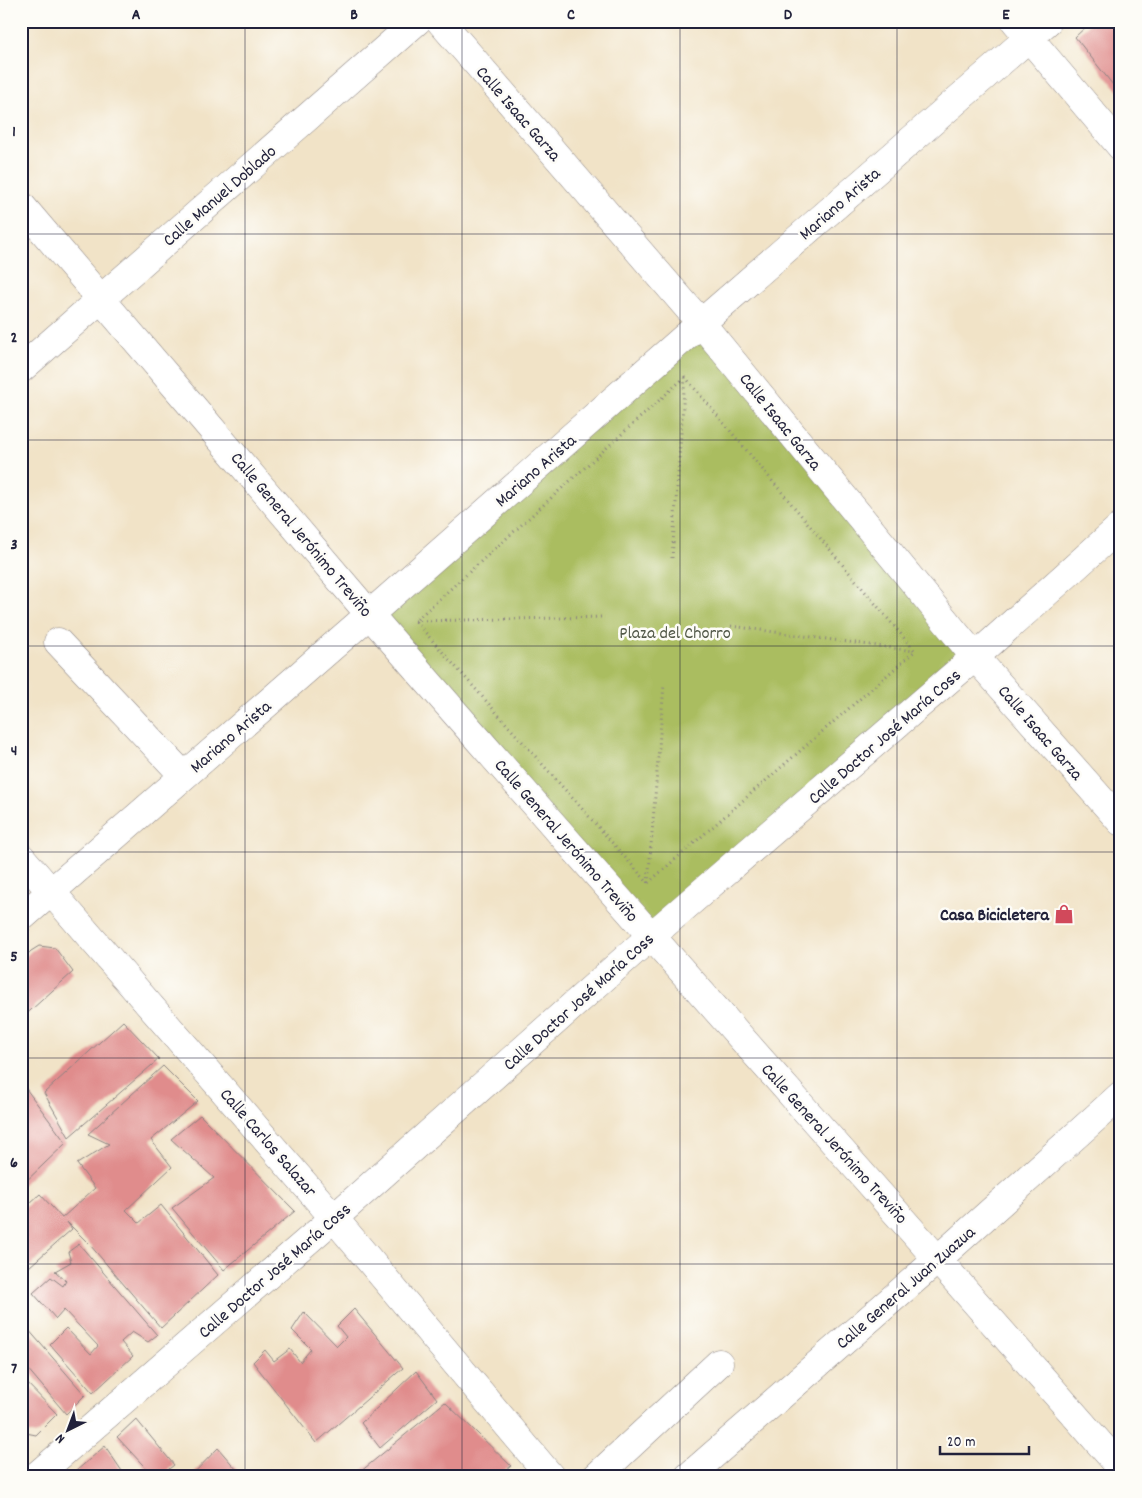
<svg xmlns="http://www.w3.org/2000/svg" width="1142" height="1498" font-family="Dekko,sans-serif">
<rect width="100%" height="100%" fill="#fdfcf7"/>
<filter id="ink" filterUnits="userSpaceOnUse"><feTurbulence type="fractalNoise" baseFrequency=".02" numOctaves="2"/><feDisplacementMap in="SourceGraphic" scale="10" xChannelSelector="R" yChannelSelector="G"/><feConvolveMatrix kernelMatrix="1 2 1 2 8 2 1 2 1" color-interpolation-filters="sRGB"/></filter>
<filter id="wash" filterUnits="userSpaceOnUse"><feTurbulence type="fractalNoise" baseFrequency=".0096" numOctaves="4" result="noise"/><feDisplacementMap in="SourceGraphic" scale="20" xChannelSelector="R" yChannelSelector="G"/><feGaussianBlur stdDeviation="1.12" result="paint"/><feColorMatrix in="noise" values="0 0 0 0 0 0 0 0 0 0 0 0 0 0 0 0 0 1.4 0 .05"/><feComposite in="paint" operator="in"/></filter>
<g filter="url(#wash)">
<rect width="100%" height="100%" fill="#f1e3c7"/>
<path fill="#aabd61" stroke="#66704e" d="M701 323 975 657 651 936 370 614Z"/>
<g id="blocks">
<path fill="#e08c8c" d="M1092 21H1121V95L1075 37Z
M39 946 55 948 73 972 21 1019V961L31 951Z
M123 1021 159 1059 69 1137 44 1093Z
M163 1066 198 1101 151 1140 172 1167 126 1210 139 1223 161 1205 218 1275 161 1328 90 1245 67 1222 72 1229 21 1274V1211L40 1194 62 1218 95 1188 77 1164 109 1144 88 1134Z
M21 1082 66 1143 21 1186Z
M200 1115 295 1211 224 1270 172 1208 214 1178 171 1139Z
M79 1244 157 1335 148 1342 132 1332 121 1342 133 1356 93 1393 50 1344 66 1328 91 1354 98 1346 64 1310 56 1319 33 1293 51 1277 63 1286 66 1281 55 1271 71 1262 68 1252Z
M354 1309 403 1368 316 1443 253 1362 265 1350 274 1361 290 1349 300 1362 311 1349 292 1330 304 1312 337 1346 346 1337 337 1326Z
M21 1321 85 1395 66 1414 21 1361Z
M416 1371 437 1399 380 1448 361 1423Z
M21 1377 57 1414 36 1435 21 1432Z
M445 1402 511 1466 498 1477H354Z
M136 1419 174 1465 159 1477H154L117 1437Z
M105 1446 126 1477H69Z
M218 1448 243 1477H190Z"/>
</g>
</g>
<g filter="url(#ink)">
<use href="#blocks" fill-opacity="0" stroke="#8a8281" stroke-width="1"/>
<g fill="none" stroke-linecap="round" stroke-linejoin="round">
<defs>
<path id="minor" d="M440 21 701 323 975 657 1121 822
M1015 21 1121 147
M21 205C138 341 253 479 370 615 618 902 872 1183 1121 1468
M21 369 417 21
M58 642 184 776
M21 857 334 1218 551 1477
M21 918 370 614 701 323 1048 21
M35 1477 334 1218 651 936 975 657 1121 526
M596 1477 719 1363
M688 1477 938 1259 1121 1095"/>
</defs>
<use href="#minor" stroke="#8a8281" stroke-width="29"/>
<path stroke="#8a8281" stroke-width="3" stroke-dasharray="1 4" stroke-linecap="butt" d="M685 377 915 651 648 883 415 621Z
M672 558 685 377
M415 621 605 617
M731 626 914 651
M648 883 664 685"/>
<use href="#minor" stroke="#fff" stroke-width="28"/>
</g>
</g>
<path fill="none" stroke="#22223b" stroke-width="1" stroke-opacity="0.55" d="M245 21V1477M462 21V1477M680 21V1477M897 21V1477M21 234H1121M21 440H1121M21 646H1121M21 852H1121M21 1058H1121M21 1264H1121"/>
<defs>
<symbol id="shop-bare" viewBox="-9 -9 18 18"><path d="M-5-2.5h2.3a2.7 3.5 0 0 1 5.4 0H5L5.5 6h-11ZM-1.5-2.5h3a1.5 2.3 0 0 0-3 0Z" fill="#d1495b" stroke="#fdfcf7" stroke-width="2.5" paint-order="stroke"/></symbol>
</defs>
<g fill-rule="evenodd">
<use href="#shop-bare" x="1050" y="900" width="28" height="28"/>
</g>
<g text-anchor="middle" stroke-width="5" stroke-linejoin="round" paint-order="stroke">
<g font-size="18" fill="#22223b" stroke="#fdfcf7">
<text transform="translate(519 113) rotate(49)" y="6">Calle Isaac Garza</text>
<text transform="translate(219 195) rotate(-41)" y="6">Calle Manuel Doblado</text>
<text transform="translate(839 203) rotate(-41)" y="6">Mariano Arista</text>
<text transform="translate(781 421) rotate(51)" y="6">Calle Isaac Garza</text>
<text transform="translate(535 470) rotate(-41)" y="6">Mariano Arista</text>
<text transform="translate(302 534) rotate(50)" y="6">Calle General Jerónimo Treviño</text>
<text transform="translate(1041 732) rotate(49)" y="6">Calle Isaac Garza</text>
<text transform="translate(230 736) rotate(-41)" y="6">Mariano Arista</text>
<text transform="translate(884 736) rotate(-41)" y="6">Calle Doctor José María Coss</text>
<text transform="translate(567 840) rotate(49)" y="6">Calle General Jerónimo Treviño</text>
<text transform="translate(578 1001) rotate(-42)" y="6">Calle Doctor José María Coss</text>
<text transform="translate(269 1142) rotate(49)" y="6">Calle Carlos Salazar</text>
<text transform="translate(835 1143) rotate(48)" y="6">Calle General Jerónimo Treviño</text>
<text transform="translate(274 1270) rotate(-41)" y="6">Calle Doctor José María Coss</text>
<text transform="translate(905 1287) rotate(-41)" y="6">Calle General Juan Zuazua</text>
</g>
<g font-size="18" fill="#525848" stroke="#fdfcf7">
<text x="675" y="638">Plaza del Chorro</text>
</g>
<g font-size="18" font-weight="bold" fill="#22223b" stroke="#fdfcf7" text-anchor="end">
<text x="1049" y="920">Casa Bicicletera</text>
</g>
</g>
<rect width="1142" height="1498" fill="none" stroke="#fdfcf7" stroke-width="55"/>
<g transform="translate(68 1430) rotate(222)" stroke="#fdfcf7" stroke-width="4" paint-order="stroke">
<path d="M0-4L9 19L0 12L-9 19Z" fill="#22223b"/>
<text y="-8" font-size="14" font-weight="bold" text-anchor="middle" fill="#22223b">N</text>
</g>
<path d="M940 1446v8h89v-8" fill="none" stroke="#22223b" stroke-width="2.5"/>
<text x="947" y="1446" font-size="15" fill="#22223b" stroke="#fdfcf7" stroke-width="4" paint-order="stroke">20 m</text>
<rect x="28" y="28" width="1086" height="1442" fill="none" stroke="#22223b" stroke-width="2"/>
<g font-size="16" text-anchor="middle" font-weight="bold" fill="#22223b">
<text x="136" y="19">A</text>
<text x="354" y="19">B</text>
<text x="571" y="19">C</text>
<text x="788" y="19">D</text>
<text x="1006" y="19">E</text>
<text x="14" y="136">1</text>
<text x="14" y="342">2</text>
<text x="14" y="549">3</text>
<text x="14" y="755">4</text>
<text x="14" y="961">5</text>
<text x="14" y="1167">6</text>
<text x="14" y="1373">7</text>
</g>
</svg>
